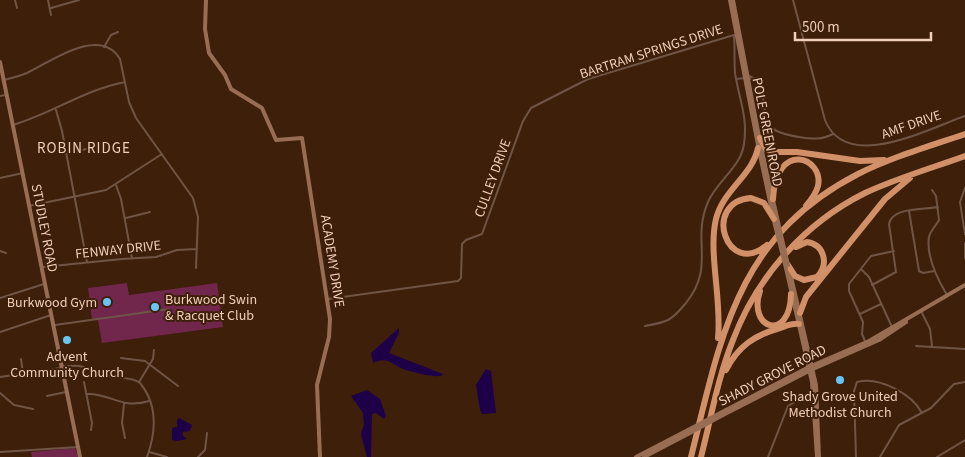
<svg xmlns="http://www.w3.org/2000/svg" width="965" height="457" font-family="'Source Sans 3',sans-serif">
<rect width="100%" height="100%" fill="#3e1f0a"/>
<path fill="#71264c" d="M127 283 129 295 217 283 223 327 102 343 98 320H92L88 288Z
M75 448 78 457H32L31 452Z"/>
<path fill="#1d0047" d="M399 328V333L389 353 443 374 441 376C431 377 416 373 406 370 393 366 388 355 373 363L371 353Z
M486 369 491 371 496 413 482 414 480 410 476 385Z
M367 390 380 399 386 416 384 419 376 413 372 414 371 457H367L361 434 364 424 363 413 351 396Z
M179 418 192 425 190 431 183 432V436L187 439 177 441 172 440V428L177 427V420Z"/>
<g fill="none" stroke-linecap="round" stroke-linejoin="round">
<path stroke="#6f5545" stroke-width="2" d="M15 0 17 8
M48 0 51 15
M793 0 825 120C846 173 928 129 965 116
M51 8 79 0
M104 47 111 35 118 32
M749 76 760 81
M736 79 745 78
M749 79H755L759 82C771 116 754 130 799 137 812 139 822 140 833 134
M4 80C12 78 20 76 27 73 50 62 100 25 120 59L129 102 136 118 193 198 198 217 196 268
M0 96 5 95
M56 110 62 131 87 262
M13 125C53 113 84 90 125 82
M66 154 90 148 98 141
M0 178 23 173
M116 185 121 199 132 258
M965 188 960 202 965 234
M932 190 936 196 939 220C936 226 930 231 929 237 926 256 938 280 947 295
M29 206 106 190 162 154
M909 211 919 271 923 273 934 271
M126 218 150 212
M965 243V258
M0 251 6 253
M43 267 122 259 156 257 177 250 196 249
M861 269 869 277 892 327
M872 285 896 272 889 224C892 207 923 210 938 207
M0 298 44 284
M328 299 458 281 461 278 462 244 466 240 482 234 523 121 531 108 588 79 734 35C735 47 734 60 735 73 739 99 748 117 744 144 741 167 717 181 708 202 691 241 716 265 686 303 671 321 668 322 645 326
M921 311 930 329 932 346
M860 314 881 304
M55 325 169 309
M0 332 51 315
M865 341 862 334 863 322 849 291V284L871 256 894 251
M916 346 965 349
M121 358 145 361 178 386
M21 359 23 374
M63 366H70L64 369
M70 366C86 364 98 374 113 377 123 379 132 377 140 383 158 405 156 432 147 457
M0 377 61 368
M84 382 92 423 91 430
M139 382 153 359 154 350
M0 393 14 405 33 409
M86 394C109 392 121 410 149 401
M47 396 66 392
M124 404 122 423 125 438
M0 452 78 447
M149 452 167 457
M198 457 205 450 207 433
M768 457 788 406 798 400 811 397
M856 457 854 391 857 382C879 376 912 394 922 413
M880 457 899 425 931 408 954 384 965 382
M937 457 965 440"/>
<path stroke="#976d54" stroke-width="4" d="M206 0 205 29 209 53 225 75 231 89 262 108 276 140 302 138 330 319 329 337 317 385 320 457
M730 0 760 155 775 225
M733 0 761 147 778 222
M0 62 80 457
M786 268 812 382 817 457
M790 272 816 385 819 457
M726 410 809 367 869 341 965 285
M723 415 813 369 879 340 906 322
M636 457 688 430
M644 457 688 434"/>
<path stroke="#d19068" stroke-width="6" d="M760 138 766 149 773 152H797L860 161 884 160
M773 199C776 140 824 157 818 186 816 194 811 200 806 206
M767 245C727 279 701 202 751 198L764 203 774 219
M788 265 795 276 804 280 817 277C829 265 825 245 807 242L796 247
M760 291C747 329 790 343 791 294
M800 313 806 297 885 199 910 178
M718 338C722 300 708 252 716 219 723 190 752 176 758 148
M726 370C738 346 755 335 780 328 786 326 792 323 799 324
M691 457C721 337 736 237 858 174 892 157 930 146 965 134
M701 457C711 418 718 377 733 340 757 276 805 223 865 193 897 178 932 168 965 156"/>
<path stroke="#976d54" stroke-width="4" d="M778 222 788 265
M775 225 786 268
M688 430 726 410
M688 434 723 415"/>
</g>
<g fill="#69c4f1" stroke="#3e1f0a" stroke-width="2">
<circle cx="107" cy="302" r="5"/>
<circle cx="155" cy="307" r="5"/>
<circle cx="67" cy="340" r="5"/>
<circle cx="840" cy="380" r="5"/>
</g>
<g text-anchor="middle" stroke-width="4" stroke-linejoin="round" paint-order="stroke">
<g font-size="14" fill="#f1ceba" stroke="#3e1f0a">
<text transform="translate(651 51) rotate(-18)" y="5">BARTRAM SPRINGS DRIVE</text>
<text transform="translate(911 124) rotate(-19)" y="5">AMF DRIVE</text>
<text transform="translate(768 132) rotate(79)" y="5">POLE GREEN ROAD</text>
<text transform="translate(492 178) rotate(-70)" y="5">CULLEY DRIVE</text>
<text transform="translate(45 228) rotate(79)" y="5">STUDLEY ROAD</text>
<text transform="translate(118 249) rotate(-6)" y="5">FENWAY DRIVE</text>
<text transform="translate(333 261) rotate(81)" y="5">ACADEMY DRIVE</text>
<text transform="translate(772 375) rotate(-27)" y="5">SHADY GROVE ROAD</text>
</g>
<g font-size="14" fill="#f1ceba" stroke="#3e1f0a">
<text x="165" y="304" text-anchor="start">Burkwood Swin<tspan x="165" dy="16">&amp; Racquet Club</tspan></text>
<text x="97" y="307" text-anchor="end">Burkwood Gym</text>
<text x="67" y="361">Advent<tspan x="67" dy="16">Community Church</tspan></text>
<text x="840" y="401">Shady Grove United<tspan x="840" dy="16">Methodist Church</tspan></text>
</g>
<g font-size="15" letter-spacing="1" fill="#f1ceba" stroke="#3e1f0a">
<text x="84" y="153">ROBIN RIDGE</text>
</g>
</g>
<path d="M795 32v8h136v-8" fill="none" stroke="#f1ceba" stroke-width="2.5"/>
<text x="802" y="32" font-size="15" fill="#f1ceba" stroke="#3e1f0a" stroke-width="4" paint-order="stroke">500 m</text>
</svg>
